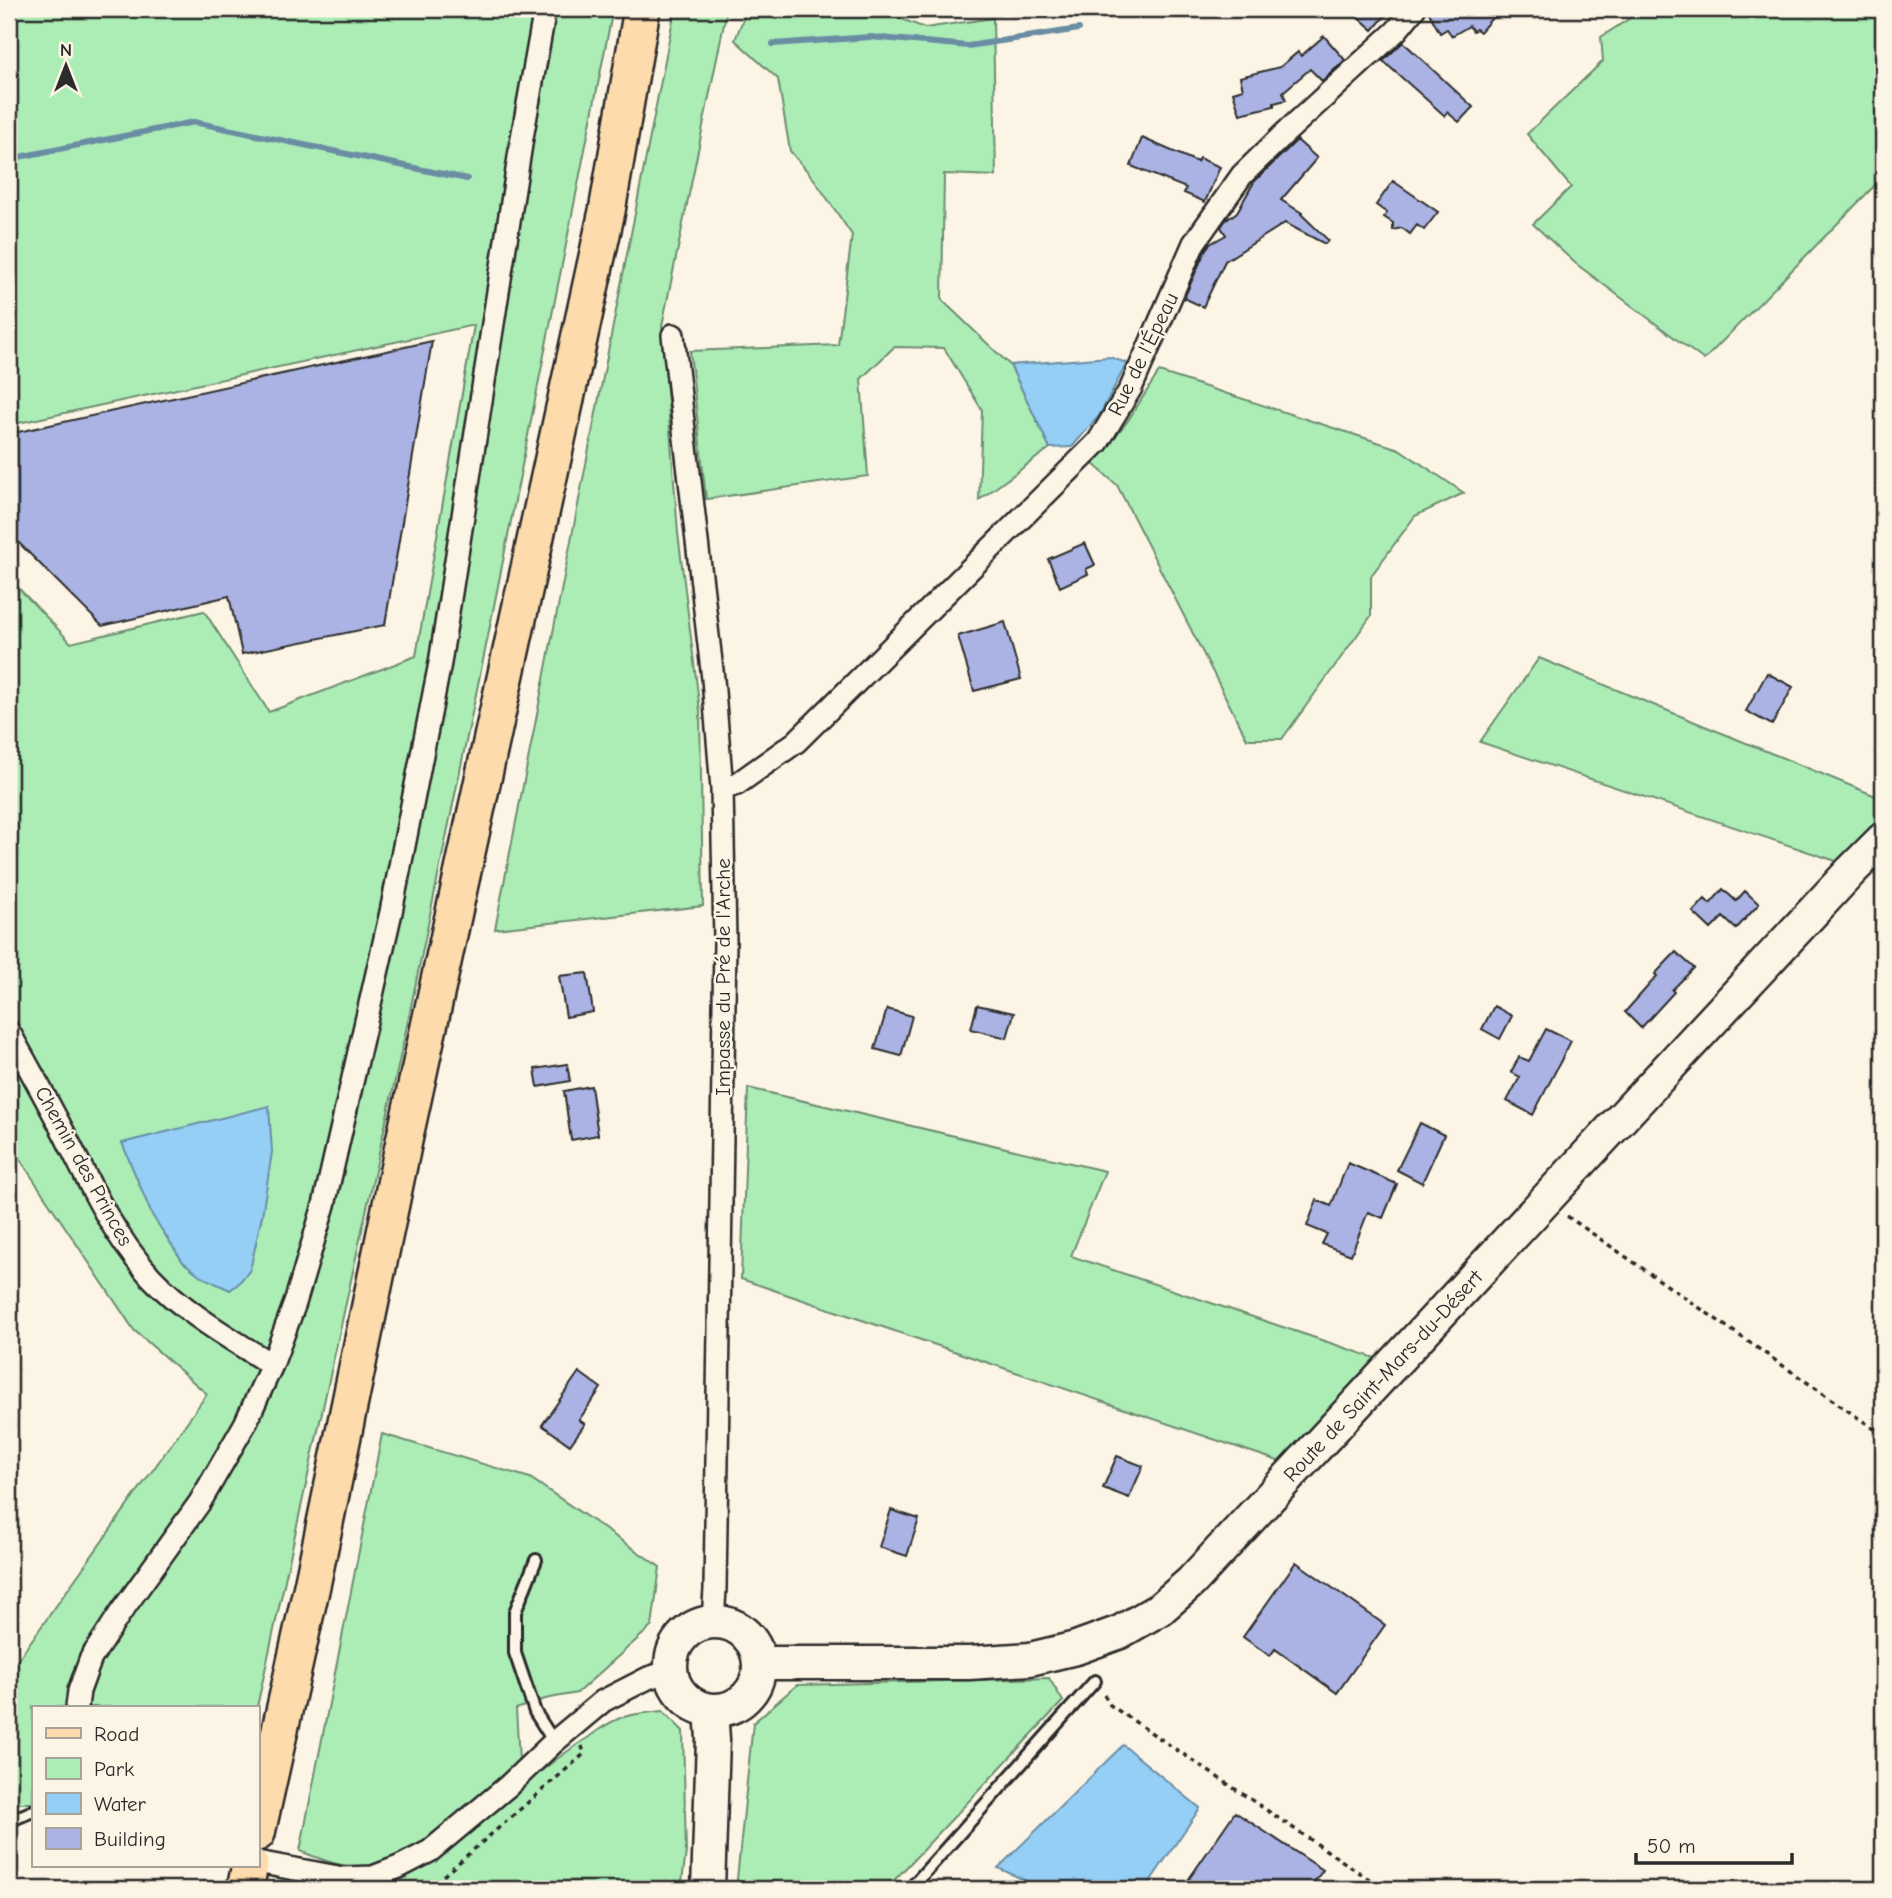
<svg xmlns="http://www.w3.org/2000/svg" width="1892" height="1898" font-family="'Comic Neue',sans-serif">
<rect width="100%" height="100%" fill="#fcf5e5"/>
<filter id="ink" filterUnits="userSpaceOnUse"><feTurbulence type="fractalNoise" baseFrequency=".0143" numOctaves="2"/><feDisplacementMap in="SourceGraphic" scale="14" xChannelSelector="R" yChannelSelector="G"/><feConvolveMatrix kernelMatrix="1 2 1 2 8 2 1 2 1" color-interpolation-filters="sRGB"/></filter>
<g filter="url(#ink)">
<path fill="#acedb6" stroke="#6c8c70" stroke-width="2" d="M9 9H613L487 641 405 1035 257 1707H33V1803H9V1672L207 1394 134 1330 9 1143V578L71 643 204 611 269 712 416 656 474 325 9 425Z
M675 9H727L662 326 678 533 700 711 703 906 495 929Z
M747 9H875L925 28 993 18 996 176 944 174 942 300 1010 365 1050 448 979 500 982 410 944 348 894 347 861 379 868 476 706 499 690 351 838 345 852 235 814 179 790 151 778 79 735 40Z
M1644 9H1881L1883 11V177L1704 360 1575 263 1533 224 1571 187 1527 134 1603 61 1601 37Z
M1159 372 1399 449 1464 493 1415 516 1371 576V616L1282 739H1247L1117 485 1092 463 1127 422Z
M1539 658 1883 799V816L1839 862 1480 742Z
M748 1088 1105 1171 1071 1256 1378 1359 1284 1463 741 1279Z
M382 1434 530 1478 660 1567 652 1626 577 1693 545 1699 516 1709 519 1759C481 1797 423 1859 368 1866 344 1869 322 1860 300 1851Z
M1049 1678 1063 1701 886 1889H736L753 1723 797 1685Z
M663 1711 683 1731 686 1852 681 1889H365C417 1881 449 1851 488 1817 520 1788 552 1760 589 1737 597 1731 606 1724 616 1720 629 1713 649 1713 663 1711Z"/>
<path fill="#95cff5" stroke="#6b8da4" stroke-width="2" d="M1109 357 1127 363 1099 416 1072 447 1050 448 1010 365Z
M269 1106 272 1152 262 1216 250 1270 238 1284 230 1290 202 1277 183 1262 152 1215 122 1143Z
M1123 1745 1200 1808 1145 1889H1044L998 1868Z"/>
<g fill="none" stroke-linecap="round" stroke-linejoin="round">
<path stroke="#6b8da4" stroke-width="6" d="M773 44 870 37 968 46 1079 29
M9 159 194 122 467 179"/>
</g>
<path fill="#aab3e3" stroke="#2b2b2b" stroke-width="2" d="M1349 9H1391L1373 30Z
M1427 9H1497L1489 14 1493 17 1480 32 1476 29 1473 31 1469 26 1452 36 1447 29 1440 33Z
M1324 36 1345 60 1322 81 1310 69 1283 92 1286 100 1274 103V106L1240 114 1233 92 1243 89 1240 77 1280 67 1298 52 1301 56Z
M1403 42 1473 107 1459 122 1447 112 1445 116 1383 61Z
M1142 138 1197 162 1199 158 1220 167 1205 202 1184 193 1186 188 1131 166Z
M1297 140 1317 158 1281 200 1302 213 1301 214 1328 240 1325 244 1285 223 1225 261 1203 307 1184 298 1206 249 1210 244 1226 235 1221 227 1225 221 1237 212 1254 182Z
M1393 181 1438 212 1424 230 1417 225 1410 234 1402 228 1393 230V223L1384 217 1387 213 1376 205Z
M432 341 385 625 242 654 229 596 102 626 9 533V434Z
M1085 543 1095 565 1086 569 1088 574 1060 587 1048 559Z
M1005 622 1021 679 974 691 958 636Z
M1767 673 1793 687 1772 725 1746 711Z
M1723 889 1736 901 1745 891 1759 904 1736 929 1723 917 1711 929 1693 912 1705 899 1710 904Z
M1676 952 1694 968 1672 990 1674 992 1641 1028 1625 1012 1657 976 1655 974Z
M587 973 593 1012 566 1017 559 976Z
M977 1005 1014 1013 1007 1038 971 1029Z
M1494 1006 1512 1016 1500 1039 1482 1029Z
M887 1009 912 1016 901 1056 875 1049Z
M1546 1029 1571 1041 1533 1115 1507 1101 1520 1077 1511 1072 1519 1057 1529 1061Z
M567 1064 570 1081 538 1087 535 1069Z
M591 1086 598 1135 571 1140 564 1091Z
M1420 1123 1444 1135 1422 1183 1397 1170Z
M1348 1163 1397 1184 1383 1218 1368 1212 1351 1255 1322 1244 1327 1234 1307 1226 1317 1200 1331 1206Z
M579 1372 601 1388 579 1420 585 1424 570 1445 542 1425Z
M1117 1456 1143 1466 1129 1498 1103 1488Z
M891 1510 919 1519 907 1556 879 1547Z
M1296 1562 1385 1625 1337 1693 1275 1649 1270 1656 1243 1637Z
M1235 1812 1323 1870 1309 1889H1182Z"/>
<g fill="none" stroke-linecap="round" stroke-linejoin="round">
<defs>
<path id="service" d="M536 1560 515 1612V1653L535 1712 554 1742
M9 1825 14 1819 33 1811
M910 1889 1095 1681"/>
<path id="minor" d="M673 335 713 679 722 789 725 941 715 1589 713 1622
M722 789 737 784 796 742 1098 442 1131 388 1194 243 1242 175 1284 134 1396 31 1414 9
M9 1032C28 1066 47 1100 65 1135 90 1185 113 1235 151 1277 185 1313 230 1338 272 1365
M77 1707 79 1691 91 1658 121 1612 200 1502 245 1424 272 1365 295 1303 324 1205 391 912 440 663 522 138 545 9
M257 1862 343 1878 373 1877 399 1867 430 1851 508 1786 554 1742 603 1701 648 1678 671 1671"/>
<path id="secondary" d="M671 1666a44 44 0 1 1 88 0a44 44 0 1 1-88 0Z
M759 1663H969L1030 1659 1076 1648 1120 1632 1160 1609 1191 1582 1851 871 1883 839
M708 1889 713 1739 711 1710"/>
<path id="primary" d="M257 1833 313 1581 404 1141 607 211 642 9
M245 1889 250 1865"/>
</defs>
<use href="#service" stroke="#2b2b2b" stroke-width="16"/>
<use href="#minor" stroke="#2b2b2b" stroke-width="26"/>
<use href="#secondary" stroke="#2b2b2b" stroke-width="37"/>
<use href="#primary" stroke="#2b2b2b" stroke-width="40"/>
<path stroke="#2b2b2b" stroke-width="3.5" stroke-dasharray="5 5" stroke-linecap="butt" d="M1567 1216 1883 1435
M1104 1695 1110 1705 1384 1889
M428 1889 584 1754 582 1746"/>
<use href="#service" stroke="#fcf5e5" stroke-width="10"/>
<use href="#minor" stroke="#fcf5e5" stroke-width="21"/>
<use href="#secondary" stroke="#fcf5e5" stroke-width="32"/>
<use href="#primary" stroke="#fedbac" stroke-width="35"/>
</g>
</g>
<g text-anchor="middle" stroke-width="5" stroke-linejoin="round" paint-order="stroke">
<g font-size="21" fill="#2b2b2b" stroke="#fcf5e5">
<text transform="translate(1143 354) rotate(-64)" y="7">Rue de l'Épeau</text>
<text transform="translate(723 977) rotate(-90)" y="7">Impasse du Pré de l'Arche</text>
<text transform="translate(84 1166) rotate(61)" y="7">Chemin des Princes</text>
<text transform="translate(1383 1376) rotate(-47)" y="7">Route de Saint-Mars-du-Désert</text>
</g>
</g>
<rect width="1892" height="1898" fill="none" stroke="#fcf5e5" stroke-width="35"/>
<rect x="18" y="18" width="1857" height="1863" fill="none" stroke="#2b2b2b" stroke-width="2.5" filter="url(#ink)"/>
<rect x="32" y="1706" width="228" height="161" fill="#fcf5e5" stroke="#a8a49b" stroke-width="2"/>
<rect x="46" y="1728" width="35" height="10" fill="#fedbac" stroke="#a8a49b" stroke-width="2"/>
<text x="94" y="1741" font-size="21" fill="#2b2b2b">Road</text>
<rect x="46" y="1758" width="35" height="21" fill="#acedb6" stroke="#a8a49b" stroke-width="2"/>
<text x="94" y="1776" font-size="21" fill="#2b2b2b">Park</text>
<rect x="46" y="1793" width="35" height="21" fill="#95cff5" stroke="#a8a49b" stroke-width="2"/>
<text x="94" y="1811" font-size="21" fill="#2b2b2b">Water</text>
<rect x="46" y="1828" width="35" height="21" fill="#aab3e3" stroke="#a8a49b" stroke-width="2"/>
<text x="94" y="1846" font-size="21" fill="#2b2b2b">Building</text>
<g transform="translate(66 66)" stroke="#fcf5e5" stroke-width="5" paint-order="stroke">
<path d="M0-5L12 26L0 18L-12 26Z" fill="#2b2b2b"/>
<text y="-10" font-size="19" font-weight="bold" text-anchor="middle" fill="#2b2b2b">N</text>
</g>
<path d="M1636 1853v10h156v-10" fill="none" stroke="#2b2b2b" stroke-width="3.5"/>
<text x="1647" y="1853" font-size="21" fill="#2b2b2b" stroke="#fcf5e5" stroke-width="5" paint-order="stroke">50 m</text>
</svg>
